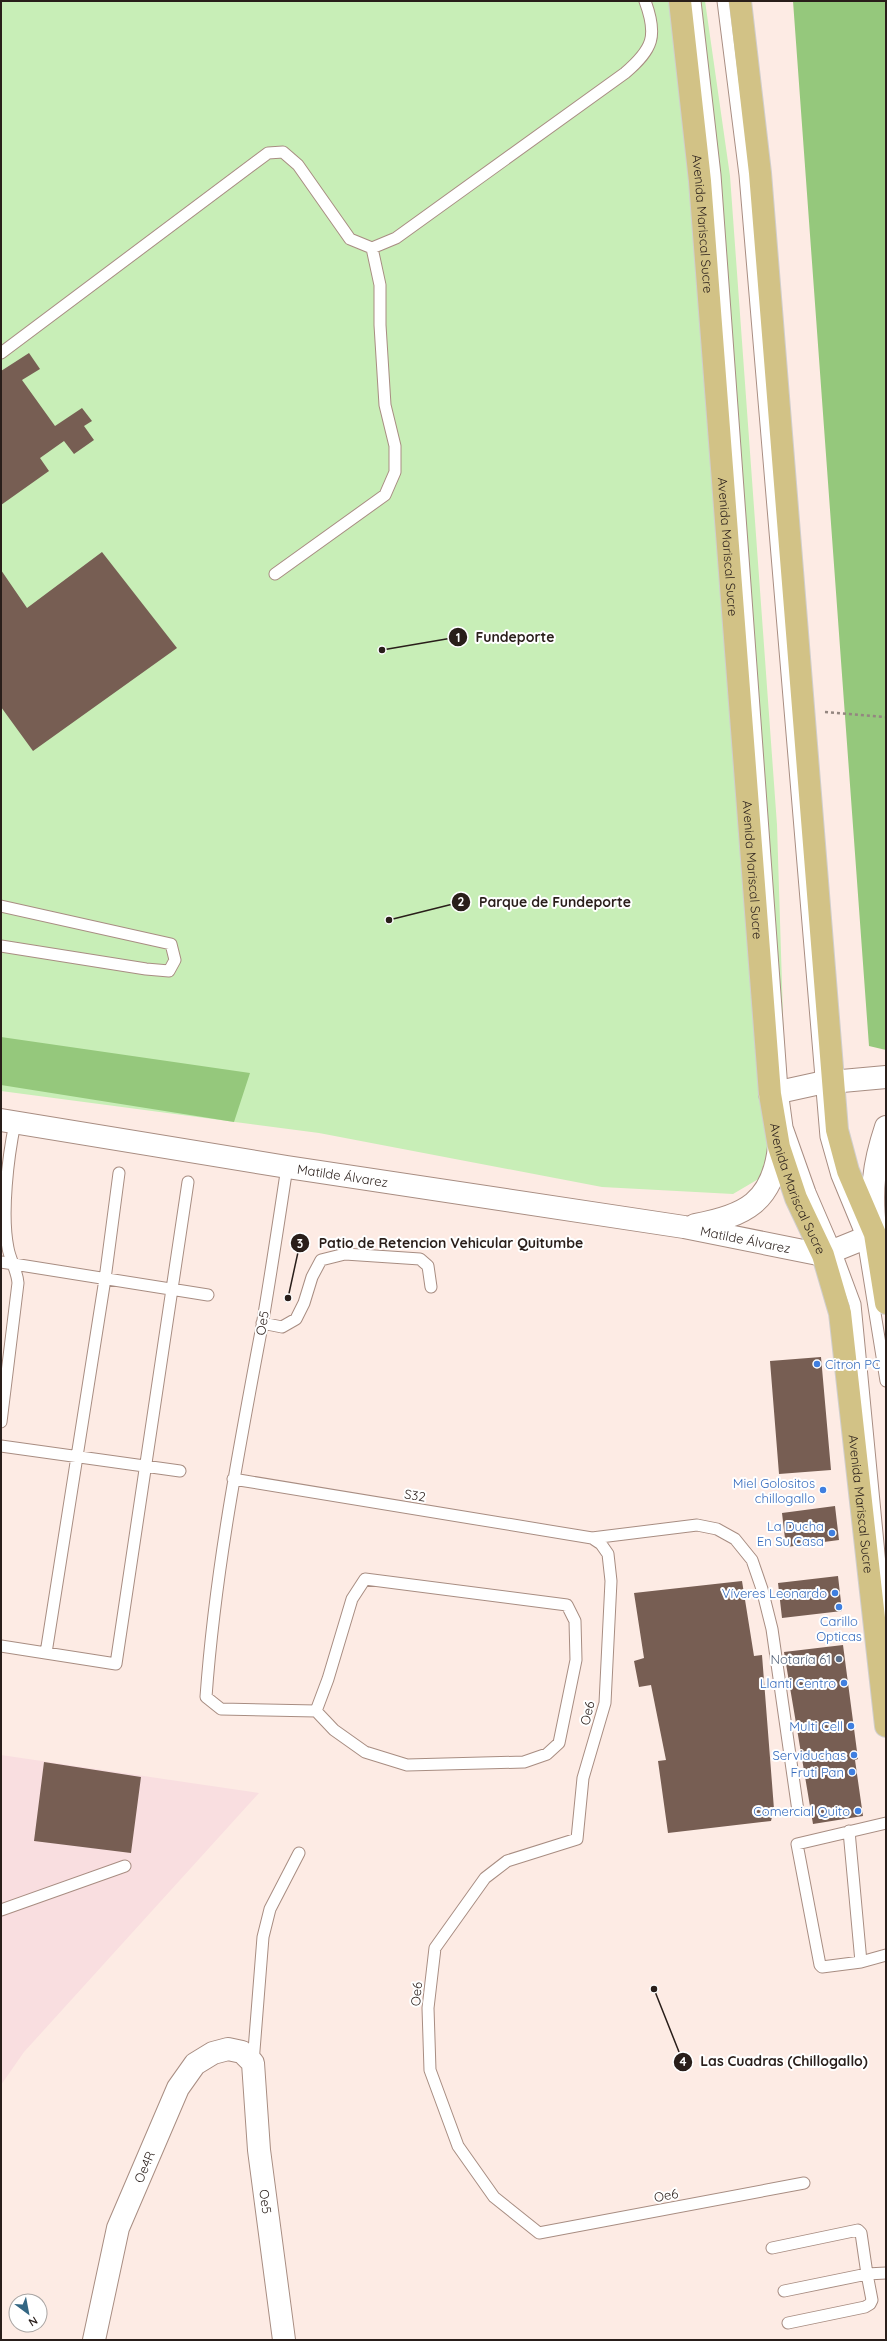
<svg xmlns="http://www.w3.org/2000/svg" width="887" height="2341" font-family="Quicksand,sans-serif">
<rect width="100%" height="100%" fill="#fdebe4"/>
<path fill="#f9dee0" d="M1 1755 259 1793 24 2052 1 2085Z"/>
<path fill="#c8eeb7" d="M1 1H705L730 176 777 825 784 1048 767 1174 733 1194 602 1187 319 1133 1 1091Z"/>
<path fill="#95c87c" d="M793 1H886V1050L869 1046Z
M1 1037 250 1073 234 1122 1 1085Z"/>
<path fill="#775e53" d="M29 353 40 369 22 380 55 426 82 408 92 421 84 426 94 440 74 454 64 441 40 458 49 471 1 505V371Z
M102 552 177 648 33 751 1 707V570L27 608Z
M821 1357 831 1470 779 1474 770 1361Z
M835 1506 839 1540 786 1547 782 1513Z
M838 1576 842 1611 782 1618 778 1583Z
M742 1581 754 1656 762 1655 774 1809 771 1821 668 1833 658 1761 666 1760 651 1685 639 1687 634 1661 644 1658 634 1593Z
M843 1645 858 1759 855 1760 863 1816 813 1824 784 1652Z
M44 1762 141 1777 131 1853 34 1841Z"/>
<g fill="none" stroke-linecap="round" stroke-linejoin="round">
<defs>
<path id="service" d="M695 1 715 175 782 1090 787 1127 810 1192 835 1250 855 1304 886 1627
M723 1 745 175 826 1137 837 1176 863 1239 886 1381
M1 353 268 153 283 152 298 165 350 239 372 248 396 238 625 73C653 49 658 36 645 1
M275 574 385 495 395 472V446L385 405 380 325V285L372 248
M1 906 171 944 175 960 169 971 146 969 1 946
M287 1167C279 1220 271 1273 262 1326 239 1449 215 1572 206 1697L221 1709 316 1711 334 1730 365 1752 407 1765 524 1762 547 1754 559 1743 576 1660 575 1621 567 1605 365 1579 352 1599 328 1679 316 1711
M1 1262 208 1295
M262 1323 282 1327 296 1319 304 1303 312 1277 321 1260 345 1254 420 1259 428 1266 431 1287
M1 1422 18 1283C17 1270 10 1260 8 1248 1 1214 8 1157 15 1123
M1 1446 180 1471
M233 1479 592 1538 697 1525 717 1529 735 1539 752 1560 762 1589 772 1629 798 1811
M592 1538 601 1544 608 1554 611 1581 605 1703 583 1778 577 1839 507 1861 485 1878 435 1948 428 2008 430 2070 458 2146 494 2197 539 2233 804 2183
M1 1646 116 1664 188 1182
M46 1653 105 1279 119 1173
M849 1831 861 1962 822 1967 820 1965 797 1844 886 1823
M1 1910 125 1866
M861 1962 886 1955
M253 2063 263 1937 270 1909 299 1853
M772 2248 858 2230 861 2233 867 2274 886 2273
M784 2291 867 2274 872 2300 870 2304 865 2307 788 2323"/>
<g id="minor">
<path d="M770 1094 820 1083 886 1077"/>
<path d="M875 1230C871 1190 873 1166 886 1127"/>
<path id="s1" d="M94 2340 118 2228 178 2088 195 2064 213 2053 228 2049 242 2052 253 2063 259 2150 284 2340"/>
</g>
<g id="tertiary">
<path id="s2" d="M1 1120 287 1167 684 1227 823 1255 875 1234"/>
<path d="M695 1225C745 1216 773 1202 779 1147"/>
</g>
<g id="primary">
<path id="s3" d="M680 1 700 181 770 1094 779 1147 796 1198 823 1255 840 1313 886 1726"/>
<path d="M740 1 760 173 837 1130 848 1171 875 1234 886 1303"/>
</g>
</defs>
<use href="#service" stroke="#a88d82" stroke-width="13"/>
<use href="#minor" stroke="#a88d82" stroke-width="24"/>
<use href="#tertiary" stroke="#a88d82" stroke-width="24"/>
<use href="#primary" stroke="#d0cecd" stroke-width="24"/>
<path stroke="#948680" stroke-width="2.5" stroke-dasharray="3 3" stroke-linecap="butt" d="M825 712 886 717"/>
<use href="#service" stroke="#fff" stroke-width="11"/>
<use href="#minor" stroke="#fff" stroke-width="22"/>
<use href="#tertiary" stroke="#fff" stroke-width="22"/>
<use href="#primary" stroke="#d2c286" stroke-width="22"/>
</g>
<g fill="#3f7fe0" stroke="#fff" stroke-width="1.5">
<circle cx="817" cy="1364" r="4"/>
<circle cx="823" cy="1490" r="4"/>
<circle cx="832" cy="1533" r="4"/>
<circle cx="835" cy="1593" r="4"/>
<circle cx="839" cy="1607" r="4"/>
<circle cx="844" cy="1683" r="4"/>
<circle cx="851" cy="1726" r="4"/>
<circle cx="854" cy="1755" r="4"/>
<circle cx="852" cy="1772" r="4"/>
<circle cx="858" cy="1811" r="4"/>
</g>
<circle fill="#5c6f8a" stroke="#fff" stroke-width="1.5" cx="839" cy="1659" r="4"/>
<g text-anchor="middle" stroke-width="4" stroke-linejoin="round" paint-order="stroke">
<g font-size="13" fill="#291e1a" stroke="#fff">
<text dy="5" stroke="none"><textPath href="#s3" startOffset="224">Avenida Mariscal Sucre</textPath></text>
<text dy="5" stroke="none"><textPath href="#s3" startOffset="548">Avenida Mariscal Sucre</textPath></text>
<text dy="5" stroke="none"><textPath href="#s3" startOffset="872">Avenida Mariscal Sucre</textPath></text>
<text dy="5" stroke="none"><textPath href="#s2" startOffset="346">Matilde Álvarez</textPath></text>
<text dy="5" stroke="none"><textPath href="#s3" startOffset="1196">Avenida Mariscal Sucre</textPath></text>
<text dy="5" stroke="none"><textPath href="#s2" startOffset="754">Matilde Álvarez</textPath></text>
<text transform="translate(262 1323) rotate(-80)" y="5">Oe5</text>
<text transform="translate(415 1495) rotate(9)" y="5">S32</text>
<text dy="5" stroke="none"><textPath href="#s3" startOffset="1520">Avenida Mariscal Sucre</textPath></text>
<text transform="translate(587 1713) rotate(-76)" y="5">Oe6</text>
<text transform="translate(416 1994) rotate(-85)" y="5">Oe6</text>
<text dy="5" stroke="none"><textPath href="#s1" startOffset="181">Oe4R</textPath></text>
<text transform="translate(666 2195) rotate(-11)" y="5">Oe6</text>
<text dy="5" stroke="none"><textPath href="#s1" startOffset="502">Oe5</textPath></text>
</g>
<g font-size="13" fill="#366cbe" stroke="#fff" text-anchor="end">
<text x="825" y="1369" text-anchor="start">Citron PC</text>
<text x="815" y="1488">Miel Golositos<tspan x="815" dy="15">chillogallo</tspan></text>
<text x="824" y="1531">La Ducha<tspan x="824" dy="15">En Su Casa</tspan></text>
<text x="827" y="1598">Víveres Leonardo</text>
<text x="839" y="1626" text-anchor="middle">Carillo<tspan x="839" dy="15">Opticas</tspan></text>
<text x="836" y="1688">Llanti Centro</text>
<text x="843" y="1731">Multi Cell</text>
<text x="846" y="1760">Serviduchas</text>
<text x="844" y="1777">Fruti Pan</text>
<text x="850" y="1816">Comercial Quito</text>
</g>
<g font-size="13" fill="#4e5e75" stroke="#fff" text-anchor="end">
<text x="831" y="1664">Notaría 61</text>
</g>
</g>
<path fill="none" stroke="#291e1a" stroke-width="1.5" d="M382 650L458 637M389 920L461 902M288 1298L300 1243M654 1989L683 2062"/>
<g fill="#291e1a" stroke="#fff" stroke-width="1.5">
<circle cx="382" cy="650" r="4"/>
<circle cx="389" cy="920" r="4"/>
<circle cx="288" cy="1298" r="4"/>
<circle cx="654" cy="1989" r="4"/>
<circle cx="458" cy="637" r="10"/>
<circle cx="461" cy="902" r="10"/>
<circle cx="300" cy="1243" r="10"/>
<circle cx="683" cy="2062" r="10"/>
</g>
<g font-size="12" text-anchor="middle" font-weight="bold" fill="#fff">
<text x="458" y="642">1</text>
<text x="461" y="906">2</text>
<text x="300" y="1248">3</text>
<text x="683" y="2066">4</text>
</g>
<g font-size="14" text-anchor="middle" font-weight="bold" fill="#291e1a" stroke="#fff" stroke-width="4" stroke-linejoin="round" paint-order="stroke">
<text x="515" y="642">Fundeporte</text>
<text x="555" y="907">Parque de Fundeporte</text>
<text x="451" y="1248">Patio de Retencion Vehicular Quitumbe</text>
<text x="784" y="2066">Las Cuadras (Chillogallo)</text>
</g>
<rect width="887" height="2341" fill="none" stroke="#291e1a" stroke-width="4"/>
<g transform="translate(28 2313) rotate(148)"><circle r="19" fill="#ffffff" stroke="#a9a5a3"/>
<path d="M0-3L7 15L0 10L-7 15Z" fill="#336683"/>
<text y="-6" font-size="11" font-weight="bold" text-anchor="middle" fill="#291e1a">N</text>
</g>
</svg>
